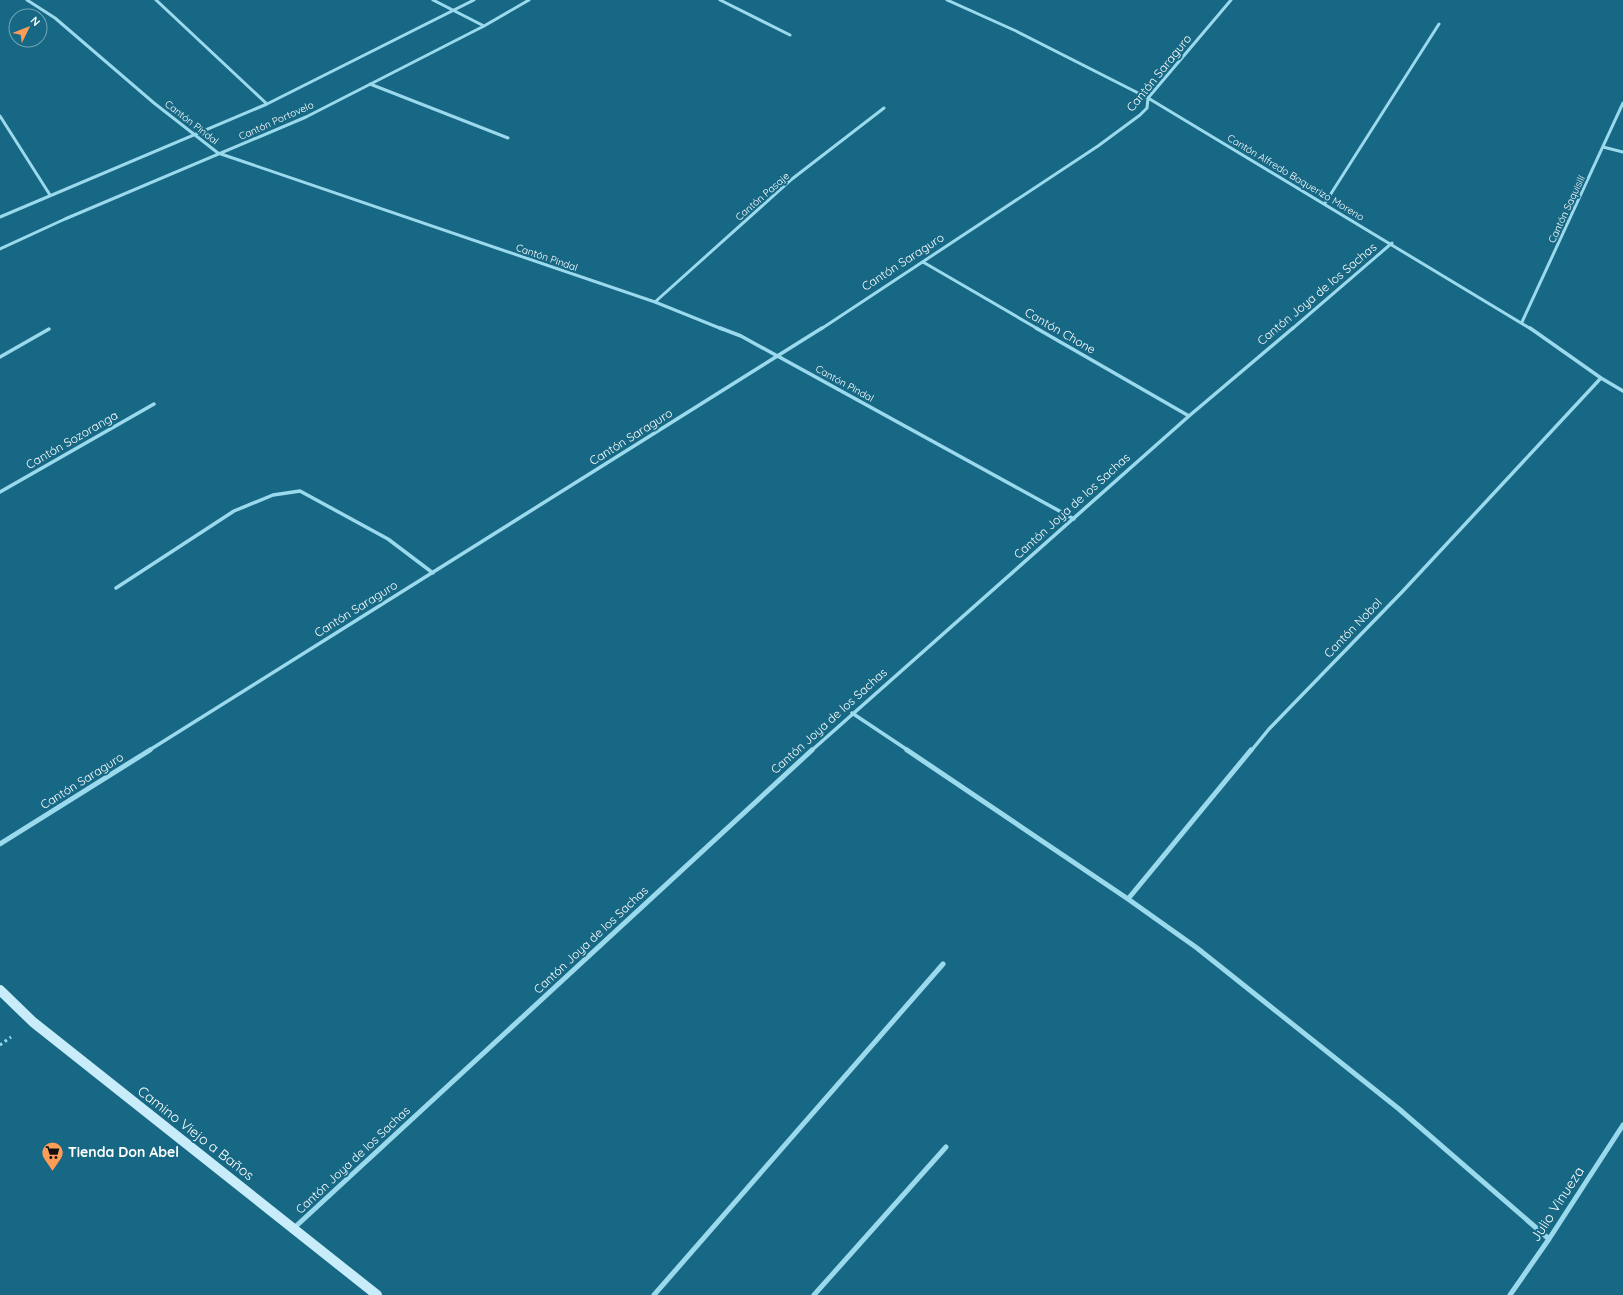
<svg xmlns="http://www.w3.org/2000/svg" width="1623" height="1295" font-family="Quicksand,sans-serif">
<rect width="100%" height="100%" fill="#176884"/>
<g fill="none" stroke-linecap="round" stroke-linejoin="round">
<path stroke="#9bd9ed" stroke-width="3" stroke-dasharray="2.5 3.5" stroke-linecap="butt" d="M0 1045 11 1037"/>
<path stroke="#9bd9ed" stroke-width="3" d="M27 0 55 18 154 103 218 153 655 302 722 329
M156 0 267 104
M433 0 484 26
M720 0 790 35
M947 0 1016 31 1148 98 1531 329
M370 84 508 138
M0 116 50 195
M1603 147 1623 152
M1325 203 1439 24
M0 217 267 104 474 0
M0 249 65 219 306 117 484 26 529 0
M923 262 1038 329
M655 302 792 179 884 108
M1522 322 1623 103
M821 329 1098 146 1140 115 1147 108 1148 98 1231 0
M1292 329 1392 243"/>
<path stroke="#9bd9ed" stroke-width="3.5" d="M720 328 741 336 1074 519
M1036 328 1189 416
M1530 328 1601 378 1623 391
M0 357 49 329
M0 492 154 404
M116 588 234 511 273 495 300 491 388 539 433 573
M852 713 909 751
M148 751 822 328
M811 751 1189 416 1293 328
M1251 751 1269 729 1402 592 1601 378"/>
<path stroke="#9bd9ed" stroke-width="5" d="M907 750 1128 899 1197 948 1399 1109 1549 1239
M0 844 150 750
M1128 899 1251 750
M294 1228 812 750
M654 1295 943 964
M814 1295 946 1147
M1510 1295 1549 1239 1623 1125"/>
<path stroke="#c8ecf9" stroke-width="10" d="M0 990 33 1022 377 1295"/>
</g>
<defs>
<symbol id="supermarket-pin" viewBox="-11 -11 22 30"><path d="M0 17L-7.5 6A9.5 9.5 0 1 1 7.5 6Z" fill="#ff9c57" stroke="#176884"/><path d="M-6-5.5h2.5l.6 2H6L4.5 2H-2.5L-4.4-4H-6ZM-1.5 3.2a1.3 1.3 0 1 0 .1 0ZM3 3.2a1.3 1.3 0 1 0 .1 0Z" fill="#111"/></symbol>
</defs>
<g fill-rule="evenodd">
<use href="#supermarket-pin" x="40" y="1140" width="25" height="34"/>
</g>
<g text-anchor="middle" stroke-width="4" stroke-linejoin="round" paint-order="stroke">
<g font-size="10" fill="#fff" stroke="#176884">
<text transform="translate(276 120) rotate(-24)" y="4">Cantón Portovelo</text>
<text transform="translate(192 122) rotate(38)" y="4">Cantón Pindal</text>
<text transform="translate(1296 177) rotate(31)" y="4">Cantón Alfredo Baquerizo Moreno</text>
<text transform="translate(762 196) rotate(-41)" y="4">Cantón Pasaje</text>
<text transform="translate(1566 209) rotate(-65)" y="4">Cantón Saquisilí</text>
<text transform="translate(547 257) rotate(19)" y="4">Cantón Pindal</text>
<text transform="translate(845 383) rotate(29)" y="4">Cantón Pindal</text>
</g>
<g font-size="12" fill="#fff" stroke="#176884">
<text transform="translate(1159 73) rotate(-51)" y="4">Cantón Saraguro</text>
<text transform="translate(903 262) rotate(-33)" y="4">Cantón Saraguro</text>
<text transform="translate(1317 294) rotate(-40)" y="4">Cantón Joya de los Sachas</text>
<text transform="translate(1060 331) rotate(30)" y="4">Cantón Chone</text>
<text transform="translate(631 437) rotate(-32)" y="4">Cantón Saraguro</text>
<text transform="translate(72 440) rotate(-30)" y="4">Cantón Sozoranga</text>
<text transform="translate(1072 506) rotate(-42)" y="4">Cantón Joya de los Sachas</text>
<text transform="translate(356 609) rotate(-32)" y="4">Cantón Saraguro</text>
<text transform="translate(1353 628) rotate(-46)" y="4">Cantón Nobol</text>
<text transform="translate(829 721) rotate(-42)" y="4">Cantón Joya de los Sachas</text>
<text transform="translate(82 781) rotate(-32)" y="4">Cantón Saraguro</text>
<text transform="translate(591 940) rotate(-43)" y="4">Cantón Joya de los Sachas</text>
<text transform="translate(353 1160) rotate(-43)" y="4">Cantón Joya de los Sachas</text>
</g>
<g font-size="14" fill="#fff" stroke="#176884">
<text transform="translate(196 1133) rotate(38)" y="5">Camino Viejo a Baños</text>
<text transform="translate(1557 1204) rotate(-57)" y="5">Julio Vinueza</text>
</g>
<g font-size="14" font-weight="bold" fill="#fff" stroke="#176884" text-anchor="start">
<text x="68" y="1157">Tienda Don Abel</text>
</g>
</g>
<g transform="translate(28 28) rotate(47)"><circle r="19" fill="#176884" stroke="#74a4b5"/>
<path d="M0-3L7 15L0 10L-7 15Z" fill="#ff9c57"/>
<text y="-6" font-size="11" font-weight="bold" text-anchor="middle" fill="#ffffff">N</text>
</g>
</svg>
